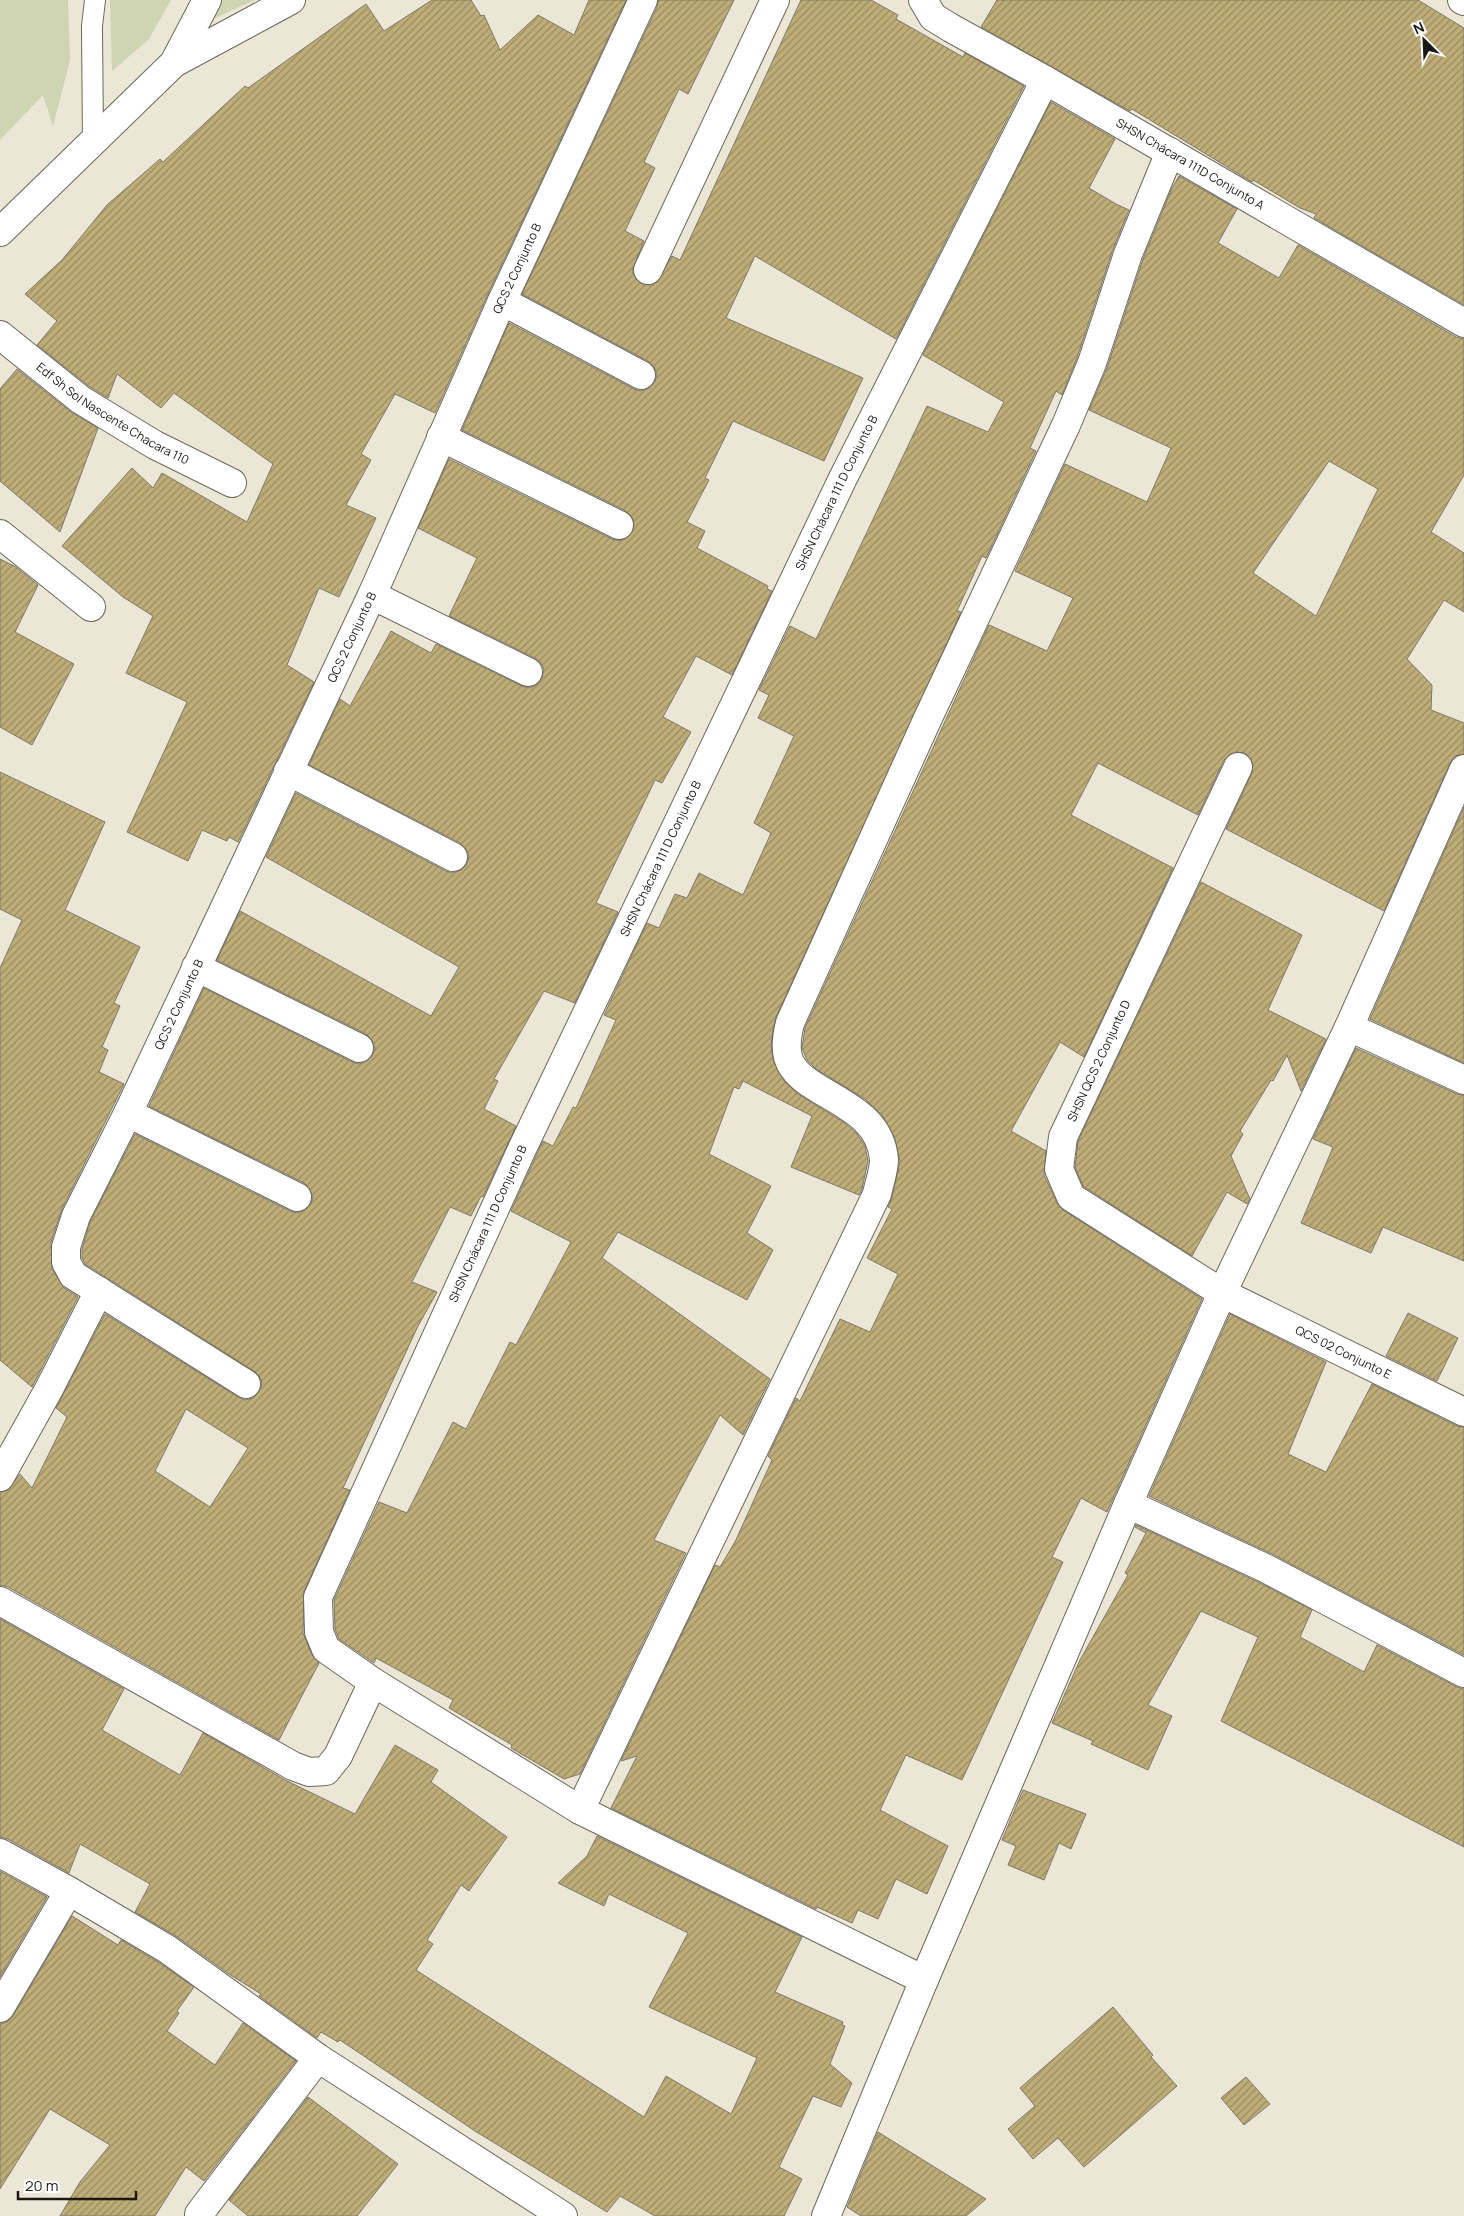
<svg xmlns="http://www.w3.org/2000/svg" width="1464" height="2216" font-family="Manrope,sans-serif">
<defs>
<pattern id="building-hatch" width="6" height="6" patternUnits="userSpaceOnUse" patternTransform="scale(1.25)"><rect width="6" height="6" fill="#bfad78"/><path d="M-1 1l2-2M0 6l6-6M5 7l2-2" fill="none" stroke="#9a8c61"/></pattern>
</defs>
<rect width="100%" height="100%" fill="#ebe6d6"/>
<path fill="#cfd5b2" d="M0 0H68L70 60 53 126 43 95 0 140Z
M110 0H171L149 39 112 71Z
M219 0H255L213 19Z"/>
<path fill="url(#building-hatch)" stroke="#7e796b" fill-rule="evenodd" d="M432 0H471L481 16 484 15 500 50 538 15 574 35 589 0H626L488 294 435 413 395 394 361 454 371 460 346 505 376 518 339 597 319 588 287 665 314 682 238 842 229 837 227 841 202 830 188 861 127 832 187 702 126 673 153 616 123 597 62 546 132 468 153 488 162 473 247 522 273 464 174 393 161 408 117 374 108 398 90 387 37 345 57 321 25 294 62 260 107 205 160 159 163 162 245 86 248 88 366 4 384 31Z
M658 0H734L688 94 679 89 644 162 655 168 625 231 644 241 632 271 636 279 642 284 650 285 657 282 672 256 680 260 801 0H871L898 15 896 19 963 57 965 53 1024 86 896 339 755 256 726 318 863 378 824 461 733 421 705 478 709 480 687 522 705 531 697 548 768 586 767 589 772 591 732 675 696 656 663 717 691 732 662 783 655 780 596 903 618 912 575 1003 544 991 494 1079 498 1081 484 1109 516 1126 483 1197 481 1196 471 1216 450 1207 412 1282 437 1292 418 1326 343 1488 350 1490 304 1591 303 1633 312 1655 319 1663 279 1740 8 1587 0 1585V1493L8 1490 20 1474 32 1488 67 1417 56 1408 105 1314 238 1397 245 1400 253 1398 259 1392 262 1384 260 1377 254 1371 85 1264 82 1258V1249L90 1222 135 1134 290 1211 297 1213 305 1210 311 1203 313 1197 310 1189 304 1183 149 1106 204 988 352 1062 359 1064 367 1061 373 1054 375 1048 372 1040 366 1034 217 960 240 911 431 1016 459 967 266 857 296 793 446 871 453 873 461 870 467 864 469 856 466 849 460 843 309 765 340 699 350 706 391 631 431 653 436 644 522 686 530 688 536 685 542 678 544 670 541 663 535 658 449 616 477 558 418 528 449 459 612 539 620 541 627 538 633 531 634 524 632 517 626 511 462 430 509 323 634 389 641 391 649 388 655 382 657 374 654 367 648 361 522 294 657 7ZM186 1409 248 1448 210 1507 155 1471Z
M997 0H1418L1464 28V305L1314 218 1316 214 1300 208 1253 180 1252 182 1132 109 1130 111 981 27Z
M1051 102 1115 139 1089 188 1116 204 1129 210 1113 249 1077 358 1062 395 1056 391 1030 448 1036 451 986 558 982 556 957 611 961 612 776 1017 773 1029 771 1045 773 1060 784 1081 798 1094 845 1123 857 1134 865 1146 868 1161 862 1189 859 1195 791 1167 812 1116 743 1081 739 1089 734 1087 709 1154 771 1186 747 1233 773 1250 747 1300 618 1232 602 1258 770 1379 743 1435 720 1415 654 1540 686 1553 580 1774 564 1779 511 1748 512 1745 449 1708 453 1700 376 1658 374 1663 339 1639 335 1629 334 1600 379 1502 407 1513 453 1422 466 1429 510 1342 516 1345 571 1242 511 1211 543 1141 553 1146 573 1107 576 1108 616 1020 604 1015 647 923 659 928 675 894 687 898 699 873 743 895 771 833 754 823 794 736 758 718 769 695 759 690 790 626 816 639 927 406 988 432 1004 402 923 355Z
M1179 176 1237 209 1218 243 1279 278 1298 245 1456 337 1464 339V475L1431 532 1464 553V612L1444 600 1407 659 1432 685 1431 710 1464 723V754L1455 756 1450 763 1384 911 1226 829 1252 773 1253 765 1251 759 1245 753 1236 752 1230 754 1224 760 1198 815 1098 763 1071 815 1173 868 1084 1057 1060 1042 1011 1131 1046 1151 1044 1175 1057 1203 1063 1210 1202 1299 1107 1512 1081 1498 1052 1557 1063 1562 962 1780 906 1755 880 1810 948 1846 927 1894 896 1879 878 1919 858 1910 852 1923 817 1907 816 1909 611 1808 637 1756 621 1761 715 1565 720 1567 735 1542 772 1460 768 1456 796 1398 800 1401 840 1319 870 1332 898 1274 867 1258 892 1209 888 1207 892 1197 900 1161 894 1136 882 1115 865 1099 816 1069 807 1060 802 1048 805 1028 989 625 1047 651 1073 598 1015 571 1065 464 1147 502 1171 448 1089 410 1107 368 1143 259 1172 188ZM1329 461 1378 489 1316 616 1253 573Z
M17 369 71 412 98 428 60 532 0 481V389Z
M0 559 16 567 38 585 15 632 74 664 32 745 0 727Z
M0 772 105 822 65 910 140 947 114 1003 120 1006 102 1047 108 1050 99 1072 124 1084 62 1209 51 1242 52 1269 64 1288 78 1297 32 1387 0 1360V968L22 920 0 909Z
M1464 807V1063L1370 1019Z
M1201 882 1302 935 1268 1010 1326 1039 1301 1091 1287 1055 1273 1081 1271 1080 1240 1131 1243 1134 1231 1156 1250 1199 1247 1204 1227 1192 1192 1256 1083 1186 1075 1167 1078 1141Z
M1356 1048 1457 1094 1464 1095V1261L1383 1227 1371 1253 1301 1223 1333 1147 1313 1139Z
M1408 1313 1458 1338 1437 1381 1386 1356Z
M1230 1314 1326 1362 1288 1454 1326 1472 1372 1384 1457 1426 1464 1427V1655L1272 1554 1149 1496Z
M1136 1525 1258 1582 1312 1610 1300 1637 1364 1672 1377 1645 1457 1687 1464 1689V1847L1221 1721 1258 1637 1201 1611 1148 1705 1172 1716 1148 1770 1091 1744 1093 1741 1052 1723 1080 1660 1128 1575 1125 1573 1146 1533 1135 1527Z
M0 1619 124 1689 102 1730 180 1775 203 1733 285 1780 355 1814 395 1745 438 1770 431 1782 507 1837 469 1891 461 1885 427 1940 433 1944 416 1970 644 2117 666 2076 731 2114 757 2058 649 2007 688 1933 609 1894 604 1906 558 1883 587 1856 597 1836 802 1937 775 1992 843 2022 842 2025 845 2026 830 2064 852 2083 841 2107 813 2096 779 2167 802 2179 784 2216H655L620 2196 607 2212 475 2131 340 2040 338 2042 321 2032 317 2038 259 1996 261 1994 229 1974 176 1936 135 1912 150 1884 80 1844 69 1873 8 1839 0 1837Z
M1023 1790 1086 1814 1071 1849 1059 1843 1044 1880 1008 1865 1016 1846 1002 1840Z
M0 1871 47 1897 0 1977Z
M72 1916 118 1945 121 1940 158 1962 194 1987 177 2011 179 2013 167 2031 215 2065 243 2023 296 2061 204 2181 186 2167 155 2216H60L80 2182 110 2145 50 2109 0 2189V2024L7 2022 13 2016Z
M1113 2007 1153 2055 1151 2057 1177 2086 1084 2167 1058 2138 1033 2159 1008 2129 1035 2106 1020 2088Z
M1246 2077 1270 2104 1244 2125 1221 2098Z
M308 2097 398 2164 357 2216H248L229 2200Z
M878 2132 986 2199 966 2216H861L847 2207Z"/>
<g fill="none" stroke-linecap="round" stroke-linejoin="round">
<defs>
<path id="service" d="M93 142 92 26 95 0"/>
<g id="minor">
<path id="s1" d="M923 0 933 17 951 28 1045 80 1464 323"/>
<path d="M1462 0 1464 1"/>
<path d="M174 63 291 0"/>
<path d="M648 270 775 0"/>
<path d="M502 301 641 375"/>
<path id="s2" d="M0 335 81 400 155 445 232 483"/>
<path d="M441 437 619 525"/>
<path d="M0 534 91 607"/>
<path d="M372 595 528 672"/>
<path id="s3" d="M1238 767 1063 1137 1059 1169 1071 1197 1222 1293 1464 1412"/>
<path d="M288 771 453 857"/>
<path d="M196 967 359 1048"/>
<path d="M1349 1027 1464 1080"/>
<path d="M128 1113 297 1197"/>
<path id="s4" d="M246 1384 73 1275 66 1262V1247L76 1216 128 1113 372 595 502 301 643 0"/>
<path d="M0 1477 49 1389 99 1291"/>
<path d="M1128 1504 1265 1568 1464 1673"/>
<path d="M0 1601 293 1766 309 1772 326 1771 338 1756 373 1682"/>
<path d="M580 1810 877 1194C879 1184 884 1170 884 1160 880 1099 798 1096 788 1057 785 1046 787 1035 790 1023L928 718 1066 425 1092 363 1128 254 1170 152"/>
<path d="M0 1853 69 1891 167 1949 318 2058 563 2216"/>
<path id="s5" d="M924 1980 580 1810 373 1682 326 1649 319 1632 318 1597 522 1149 843 478 1045 80"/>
<path d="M0 2008 69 1891"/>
<path d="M199 2214 318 2058"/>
<path d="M826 2216 924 1980 1128 1504 1222 1293 1349 1027 1464 769"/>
</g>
<path id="secondary" d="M0 232 174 63 207 0"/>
</defs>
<use href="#service" stroke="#6d685a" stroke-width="22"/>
<use href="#minor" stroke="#6d685a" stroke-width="30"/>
<use href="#secondary" stroke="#6d685a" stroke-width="30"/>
<use href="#service" stroke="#fff" stroke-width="20"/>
<use href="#minor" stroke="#fff" stroke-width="28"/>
<use href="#secondary" stroke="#fff" stroke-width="28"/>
</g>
<g text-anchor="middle" stroke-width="4" stroke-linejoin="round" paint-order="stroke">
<g font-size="12" fill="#1b1913" stroke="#fff">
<text dy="4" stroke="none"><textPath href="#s1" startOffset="316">SHSN Chácara 111D Conjunto A</textPath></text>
<text dy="4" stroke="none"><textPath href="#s4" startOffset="1312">QCS 2 Conjunto B</textPath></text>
<text dy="4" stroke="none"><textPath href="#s2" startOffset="138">Edf Sh Sol Nascente Chacara 110</textPath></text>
<text dy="4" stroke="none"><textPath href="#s5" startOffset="1958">SHSN Chácara 111 D Conjunto B</textPath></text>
<text dy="4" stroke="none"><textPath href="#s4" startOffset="908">QCS 2 Conjunto B</textPath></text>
<text dy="4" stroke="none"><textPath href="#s5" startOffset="1552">SHSN Chácara 111 D Conjunto B</textPath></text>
<text dy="4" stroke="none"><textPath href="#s4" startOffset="502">QCS 2 Conjunto B</textPath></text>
<text transform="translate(1099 1061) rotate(-65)" y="4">SHSN QCS 2 Conjunto D</text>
<text dy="4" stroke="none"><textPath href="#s5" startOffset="1148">SHSN Chácara 111 D Conjunto B</textPath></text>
<text dy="4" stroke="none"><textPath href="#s3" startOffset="786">QCS 02 Conjunto E</textPath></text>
</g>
</g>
<g transform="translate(1424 40) rotate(336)" stroke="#ffffff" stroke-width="4" paint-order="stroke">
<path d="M0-4L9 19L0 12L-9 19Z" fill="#1b1913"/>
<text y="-8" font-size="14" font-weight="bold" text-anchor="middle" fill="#1b1913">N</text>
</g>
<path d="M18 2191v8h118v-8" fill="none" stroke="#1b1913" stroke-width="2.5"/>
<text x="25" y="2191" font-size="15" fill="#1b1913" stroke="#ffffff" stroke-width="4" paint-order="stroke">20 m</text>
</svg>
